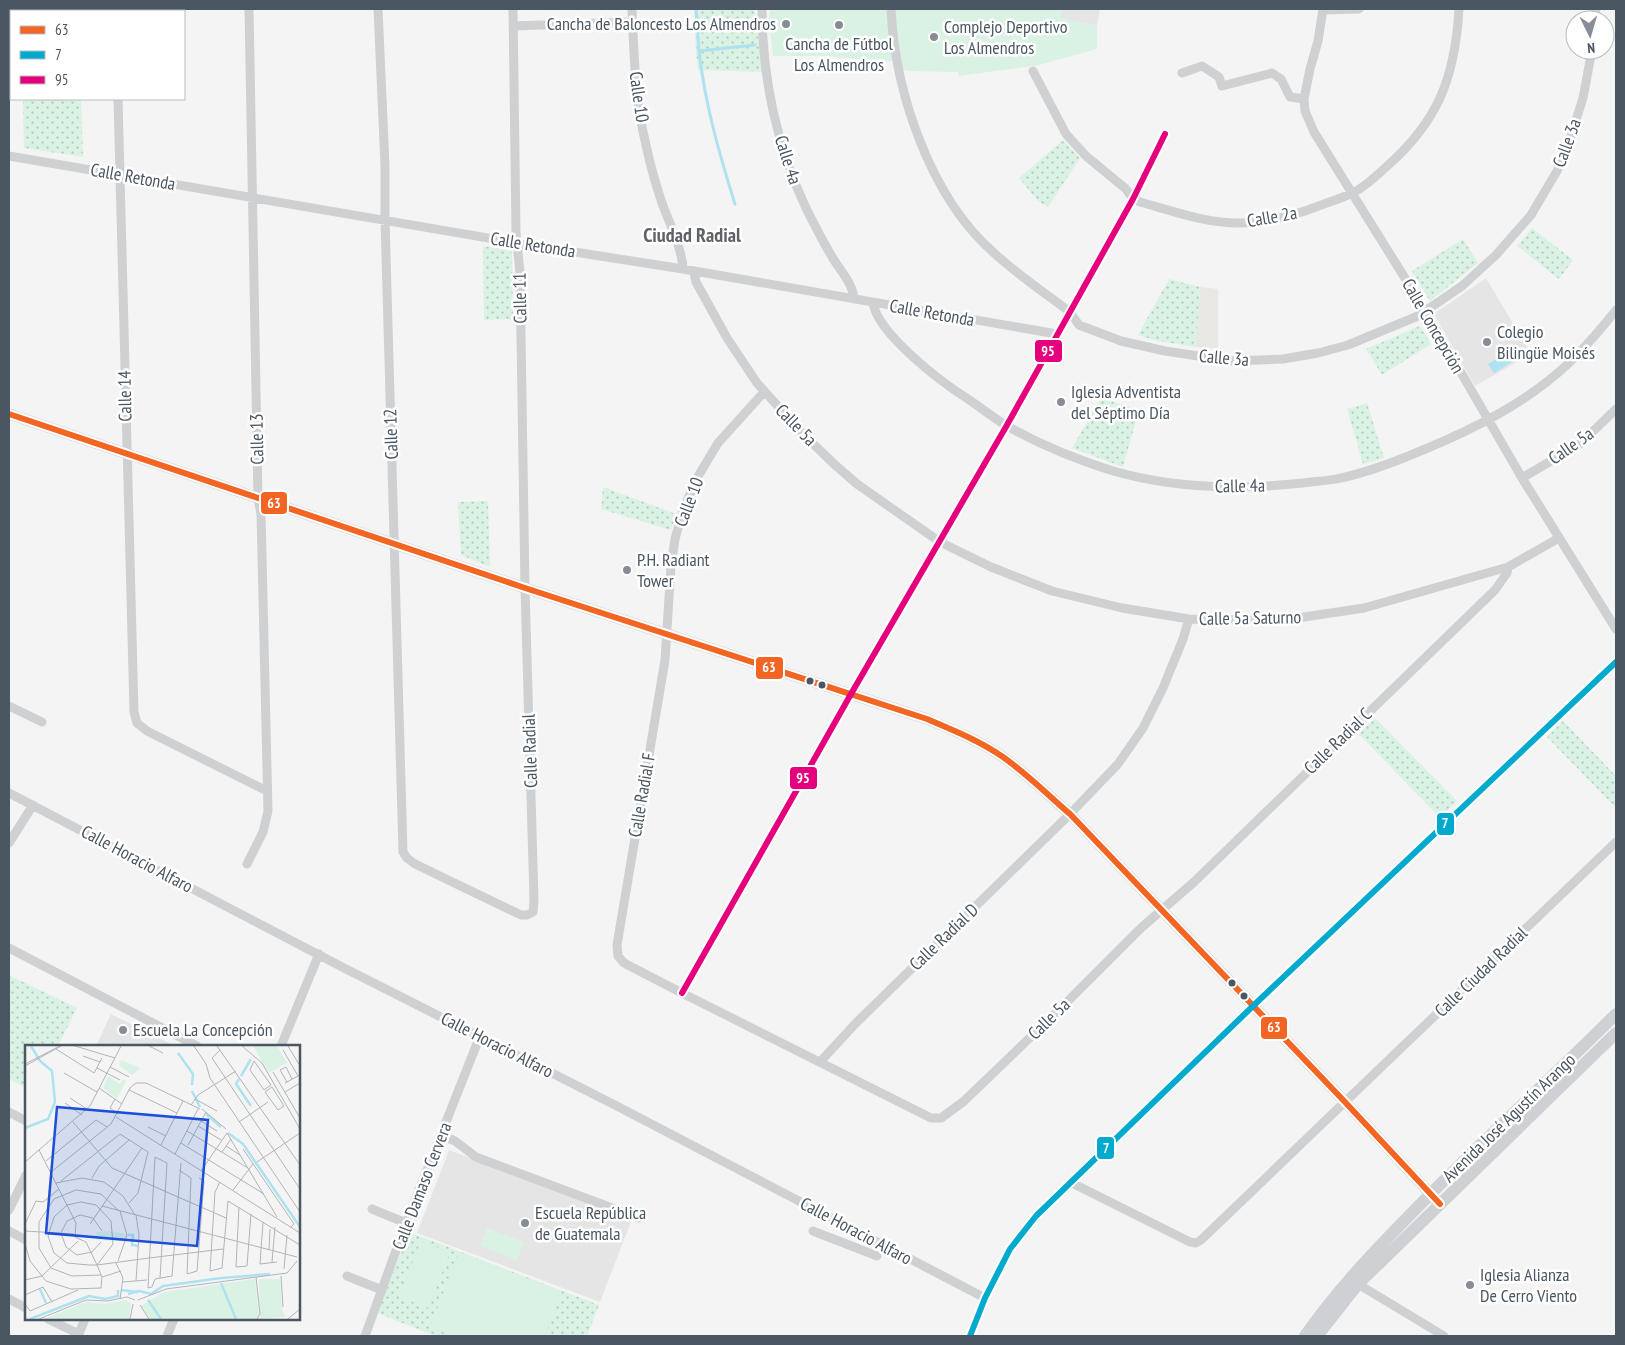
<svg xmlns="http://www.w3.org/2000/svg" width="1625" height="1345" font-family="'PT Sans Narrow',sans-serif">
<defs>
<pattern id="grass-dots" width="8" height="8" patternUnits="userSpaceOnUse" patternTransform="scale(1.25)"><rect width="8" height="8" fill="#d9f2e3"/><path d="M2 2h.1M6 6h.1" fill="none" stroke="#b2c7bb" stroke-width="1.8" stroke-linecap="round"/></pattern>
</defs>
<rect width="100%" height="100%" fill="#f4f4f4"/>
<path fill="#e8e7e3" d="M1200 287 1218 289V349L1196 347Z"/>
<path fill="#e6e5e6" d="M1061 9H1100L1097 26 1060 18Z
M1486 278 1531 354 1475 386 1434 314Z
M111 1014 175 1046H96Z
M449 1150 632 1219 600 1302 417 1233Z"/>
<path fill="url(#grass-dots)" d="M694 9H755L762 72 704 70 699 71 696 54Z
M23 99H81L83 157 24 148Z
M1063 140 1080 158 1048 207 1038 201 1019 178Z
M1532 228 1573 260 1559 279 1517 246Z
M1463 239 1478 263 1430 301 1412 271Z
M483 246 512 251 513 319 484 320Z
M1169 279 1200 287 1196 347 1158 341 1138 335Z
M1420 326 1431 344 1382 375 1366 349Z
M1101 398 1139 410 1123 467 1072 448Z
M1367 403 1384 458 1363 464 1347 409Z
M603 487 676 514 671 530 601 509Z
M488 501 490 567 461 555 458 502Z
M1375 718 1457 801 1440 818 1359 734Z
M1563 721 1616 776V808L1547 737Z
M9 975 77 1008 58 1046H26V1088L9 1079Z
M409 1232 599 1305 587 1336H436L377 1313Z"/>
<path fill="#d9f2e3" d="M770 9H1061L1060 18 1097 26V49L1039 65 959 76 958 72 906 71 892 61 882 62 828 56H773L769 21Z
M487 1228 524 1242 517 1260 480 1246Z
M421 1241 450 1252 429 1308 399 1297Z
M459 1252 562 1292 545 1336H453L430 1327Z"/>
<path fill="#aee2f0" d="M1515 348 1520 357 1494 373 1488 364Z"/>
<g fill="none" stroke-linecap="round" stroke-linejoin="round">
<path stroke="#aee2f0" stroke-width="3" d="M696 9 699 51 755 45
M699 51C705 104 719 153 735 204"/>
<path stroke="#ced0d2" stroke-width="9" d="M116 9V11
M378 9 385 165V220L403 852 407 858 415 864 521 915H527L533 912 534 900 525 588 520 273 516 232 513 9
M632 9C634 55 635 100 646 145 650 164 655 182 661 200 668 221 682 247 683 269
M762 9C762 77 777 147 806 208 814 224 822 240 831 255 838 268 853 283 854 299
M891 9C895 92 930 197 994 253 1018 275 1045 293 1070 312L1079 325 1121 341 1165 351 1232 361 1283 359 1318 353 1348 345 1418 316 1462 286 1496 255 1531 215 1557 171 1571 136 1583 98 1592 50
M1323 9 1318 41 1310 69 1304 99 1305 111 1314 132 1426 312 1522 478 1616 629
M1324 10 1359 9
M1595 20 1596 9
M513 26 632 22
M1033 71 1066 134 1086 156 1126 189 1133 199 1140 202C1173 211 1205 223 1239 223 1266 223 1292 216 1316 207 1328 202 1341 199 1352 193 1364 188 1375 177 1385 168 1438 122 1455 78 1459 9
M1182 73 1202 66 1219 77 1222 86 1272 73 1281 79 1290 97 1304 99
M118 99 134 712 137 723 147 731 267 791
M9 156 517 243 683 269 1057 334
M694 272 696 282 727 338 757 383 801 432 834 464 857 484 940 542 991 567 1052 591 1122 608 1189 619 1250 620 1291 619 1364 608 1508 567 1559 538
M873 303C878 334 941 382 968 399 981 408 994 418 1007 426 1039 444 1075 459 1110 470 1173 489 1238 490 1303 483 1315 481 1329 481 1341 478 1369 472 1397 461 1423 450 1476 428 1528 402 1570 362 1586 346 1602 328 1616 310
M764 392 718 443 697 478 683 510 675 539 671 566 665 660 617 945 618 956 624 963 682 993 931 1118H941L963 1102 1064 1005 1141 928 1194 882 1495 590 1507 573 1508 567
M1522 478 1580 444 1616 409
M9 706 42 722
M9 793 346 969 613 1104 985 1298
M9 843 33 805
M247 864 263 832 268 811 261 513 258 499 249 9
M9 948 197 1046
M682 993 851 694 1007 425 1133 199 1165 134
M281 1046 319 954
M820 1062 856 1023 1070 814 1118 764 1143 728 1163 688 1183 639 1189 619
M9 1112 26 1121
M441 1135 455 1141 476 1157 639 1218
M1072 1183 1190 1242 1196 1243 1201 1240 1616 842
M372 1209 406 1223
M9 1210 26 1175
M9 1231 26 1240
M813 1231 877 1256
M347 1276 382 1290
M1353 1281 1444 1336
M9 1299 26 1308
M48 1319 79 1334
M78 1336 85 1319
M167 1336 174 1319
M365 1336 406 1223 480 1036
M970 1336 985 1298 1010 1249 1036 1216 1253 1006 1616 662"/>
<path stroke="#ced0d2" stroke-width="11" d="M9 414 525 588 927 719C953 730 980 741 1003 757 1027 774 1048 795 1070 814L1345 1102 1437 1201"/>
<path stroke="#ced0d4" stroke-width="12" d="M1305 1336C1334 1294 1368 1258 1404 1221 1472 1150 1546 1084 1616 1014
M1317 1336 1358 1284 1616 1033"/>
<defs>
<path id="bus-1" d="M9 414 525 588 927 719C953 730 980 741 1003 757 1027 774 1048 795 1070 814L1345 1102 1440 1204"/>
<path id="bus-2" d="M970 1336 985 1298 1010 1249 1036 1216 1253 1006 1616 662"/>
<path id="bus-3" d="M682 993 851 694 1007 425 1133 199 1165 134"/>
</defs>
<use href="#bus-1" stroke="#fff" stroke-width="10"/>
<use href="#bus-2" stroke="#fff" stroke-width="10"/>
<use href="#bus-3" stroke="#fff" stroke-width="10"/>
<use href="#bus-1" stroke="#f26522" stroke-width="6"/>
<use href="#bus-2" stroke="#00a9ce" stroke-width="6"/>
<use href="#bus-3" stroke="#e5007d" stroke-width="6"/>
</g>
<g fill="#868d94" stroke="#fff" stroke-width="2">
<circle cx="786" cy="24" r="5"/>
<circle cx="839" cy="25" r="5"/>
<circle cx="934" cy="37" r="5"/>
<circle cx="1487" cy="342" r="5"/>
<circle cx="1061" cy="402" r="5"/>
<circle cx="627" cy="570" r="5"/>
<circle cx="123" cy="1030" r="5"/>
<circle cx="525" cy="1223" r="5"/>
<circle cx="1470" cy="1285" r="5"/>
</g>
<g fill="#4a5661" stroke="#fff" stroke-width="2">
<circle cx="810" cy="681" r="4.5"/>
<circle cx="822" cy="685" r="4.5"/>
<circle cx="1232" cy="983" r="4.5"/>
<circle cx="1244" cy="996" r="4.5"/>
</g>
<g text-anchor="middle" stroke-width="5" stroke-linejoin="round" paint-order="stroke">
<g font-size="18" fill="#4a5661" stroke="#fff" text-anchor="start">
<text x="776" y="30" text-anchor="end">Cancha de Baloncesto Los Almendros</text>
<text x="944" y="33">Complejo Deportivo<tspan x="944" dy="21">Los Almendros</tspan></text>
<text x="839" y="50" text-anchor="middle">Cancha de Fútbol<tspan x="839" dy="21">Los Almendros</tspan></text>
<text x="1497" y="338">Colegio<tspan x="1497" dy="21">Bilingüe Moisés</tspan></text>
<text x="1071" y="398">Iglesia Adventista<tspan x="1071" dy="21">del Séptimo Día</tspan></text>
<text x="637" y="566">P.H. Radiant<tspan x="637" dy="21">Tower</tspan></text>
<text x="133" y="1036">Escuela La Concepción</text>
<text x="535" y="1219">Escuela República<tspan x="535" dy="21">de Guatemala</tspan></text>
<text x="1480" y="1281">Iglesia Alianza<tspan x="1480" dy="21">De Cerro Viento</tspan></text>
</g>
<g font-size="18" fill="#4a5661" stroke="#fff">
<text transform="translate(639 97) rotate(82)" y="6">Calle 10</text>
<text transform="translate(1567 143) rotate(-70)" y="6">Calle 3a</text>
<text transform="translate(788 160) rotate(72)" y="6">Calle 4a</text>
<text transform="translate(133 177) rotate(10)" y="6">Calle Retonda</text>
<text transform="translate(1272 217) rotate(-10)" y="6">Calle 2a</text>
<text transform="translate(533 245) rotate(9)" y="6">Calle Retonda</text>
<text transform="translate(520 298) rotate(-91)" y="6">Calle 11</text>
<text transform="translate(932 313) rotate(10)" y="6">Calle Retonda</text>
<text transform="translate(1433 326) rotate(60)" y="6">Calle Concepción</text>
<text transform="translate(1224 358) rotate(5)" y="6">Calle 3a</text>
<text transform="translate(125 396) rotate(-91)" y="6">Calle 14</text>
<text transform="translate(796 425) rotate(46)" y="6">Calle 5a</text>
<text transform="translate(391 434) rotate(-92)" y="6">Calle 12</text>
<text transform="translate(257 439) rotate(-91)" y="6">Calle 13</text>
<text transform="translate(1571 446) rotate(-35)" y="6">Calle 5a</text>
<text transform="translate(1240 486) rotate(-1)" y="6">Calle 4a</text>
<text transform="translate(689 502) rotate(-69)" y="6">Calle 10</text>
<text transform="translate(1250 618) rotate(-1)" y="6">Calle 5a Saturno</text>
<text transform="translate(1338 741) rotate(-44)" y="6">Calle Radial C</text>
<text transform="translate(530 751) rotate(-92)" y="6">Calle Radial</text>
<text transform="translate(642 795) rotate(-80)" y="6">Calle Radial F</text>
<text transform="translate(137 859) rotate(28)" y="6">Calle Horacio Alfaro</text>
<text transform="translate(944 937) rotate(-44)" y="6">Calle Radial D</text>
<text transform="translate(1481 972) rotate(-44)" y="6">Calle Ciudad Radial</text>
<text transform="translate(1049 1019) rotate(-44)" y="6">Calle 5a</text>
<text transform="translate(497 1045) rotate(27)" y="6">Calle Horacio Alfaro</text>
<text transform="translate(1509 1118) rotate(-44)" y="6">Avenida José Agustín Arango</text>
<text transform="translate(422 1186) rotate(-69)" y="6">Calle Damaso Cervera</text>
<text transform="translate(856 1231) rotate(28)" y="6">Calle Horacio Alfaro</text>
</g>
<g font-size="20" font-weight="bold" fill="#5f6368" stroke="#fff">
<text x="692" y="242">Ciudad Radial</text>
</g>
</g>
<g transform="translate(25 1045)">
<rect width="275" height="275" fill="#f4f4f4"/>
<path d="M96 15 115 23 107 30 94 20ZM230 234 234 270 231 274H125L116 261 139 247ZM234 234H255L257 264 260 272 235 274ZM101 255 106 258 104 274H19L61 257 80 259Z" fill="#d9f2e3"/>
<path d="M228 1H252L262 18 244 28Z" fill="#d9f2e3"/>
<path d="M83 31 95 39 98 34 101 36 92 54 78 43Z" fill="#d9f2e3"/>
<path d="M84 186 101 189 100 196 72 195 71 187Z" fill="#d9f2e3"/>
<path fill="none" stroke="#aee2f0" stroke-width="2.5" d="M153 8 168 29 167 40M216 31 226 14M214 34 211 39 226 61M167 46 175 62M181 69 196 82M0 83 23 74 30 57 27 26 15 16 6 1M203 88 218 99 275 182M103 190H108L107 200 113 201M196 238 211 274M15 244 21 258M96 245 113 247M103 249 114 246 126 249 138 241 196 233 245 229M123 255 136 274M5 274 64 251 80 254 93 251V245"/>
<path fill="none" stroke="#b0b5b9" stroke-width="1" d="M50 1 90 13M124 1 138 8M169 1 181 19 185 33 275 167M192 1 275 120M217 1 237 18 275 84M263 1 275 21M31 4 69 28 77 13M195 5 187 13 275 144M258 5 273 31M58 11 75 17M229 16 246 40 239 45 225 25ZM0 19 35 1M0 21 36 1M85 22 104 32M72 23 95 35M248 27 275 73M39 28 72 47M262 37 255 25 261 22 267 34M260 38 275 30M247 42 259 61 253 65 240 47ZM74 43 97 59M104 45 152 68M260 47 275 38M45 53 62 64M90 54 85 63 93 69M170 54 192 66M40 58 57 70M166 60 173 50 211 26M177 64 201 84M91 72 275 188M176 76 192 86M48 77 87 123 201 173M214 77 243 57M173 81 196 95M123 82 141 91M162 86 223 123M156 98 239 149M136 100 158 56M163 100 181 67M201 101 215 110M218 104 269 179 266 182M197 107 206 94M150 109 173 64M21 116 71 75 82 82M0 117 65 61 96 1M232 117 275 88M154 125 166 133 162 229 172 226 179 136 174 133M176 126 202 88 252 172M26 127 86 79 105 43 111 38H121L175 64M67 133 74 121 104 95M36 136 95 89 123 107 113 148 104 158M195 137 190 147 185 226 197 223 203 156 275 200M31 138 57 133 79 137 98 151 110 170M208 145 228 119M77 161 272 212M214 162 211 222 222 221 226 169M111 170 114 190 111 236M238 177 235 219 252 217M0 179 11 156 18 157 34 144M65 179 117 103M0 186 49 189M76 197 67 207 52 210 41 202 36 188 42 176 55 170 68 173 77 186M0 199 5 216 21 236 46 244 76 243 77 232 72 220 61 197 50 192 51 178 14 105M244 205 245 184M93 216 102 190 95 166M247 217 250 182M91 218 98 233 95 254M72 220 88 199 86 176 71 160 56 157 42 160 29 172 23 191 29 208 42 218 64 220H72L124 213 198 204M259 224 262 190M76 230 47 231 26 223 14 203V177L29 154 51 145 76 149 94 166M256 231 258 262M77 232 96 226M231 232 235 269 232 274M135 233 142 118 130 112 123 243 127 242 130 234 147 231 156 118M0 235 17 231 53 196M98 237 122 235M0 250 18 242 27 257M113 255 141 244 262 228 272 216M0 259 5 266 53 245M115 260 124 274M14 274 61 255 82 256 102 252 110 255M105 274 108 259M263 274 275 264"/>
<path fill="#1d4ed8" fill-opacity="0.15" stroke="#1d4ed8" stroke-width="2.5" d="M32 62 183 75 172 201 21 188Z"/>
<rect width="275" height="275" fill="none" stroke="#4a5661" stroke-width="2.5"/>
</g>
<g stroke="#fff" stroke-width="2">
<rect x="1034" y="339" width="29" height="24" rx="5" fill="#e5007d"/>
<rect x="260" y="491" width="28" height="24" rx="5" fill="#f26522"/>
<rect x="755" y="656" width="29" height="24" rx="5" fill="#f26522"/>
<rect x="789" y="766" width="29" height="24" rx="5" fill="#e5007d"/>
<rect x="1436" y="812" width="19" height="24" rx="5" fill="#00a9ce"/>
<rect x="1260" y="1016" width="28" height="24" rx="5" fill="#f26522"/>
<rect x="1096" y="1136" width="19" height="24" rx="5" fill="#00a9ce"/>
</g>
<g font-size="14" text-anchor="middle" font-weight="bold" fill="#fff">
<text x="1048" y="356">95</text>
<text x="274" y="508">63</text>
<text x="769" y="672">63</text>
<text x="803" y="783">95</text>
<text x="1445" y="828">7</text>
<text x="1274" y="1032">63</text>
<text x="1106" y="1153">7</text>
</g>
<rect width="1625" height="1345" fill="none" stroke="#4a5661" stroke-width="20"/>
<rect x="10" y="10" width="175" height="90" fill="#ffffff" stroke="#b7bbc0"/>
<rect x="20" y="26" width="25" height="8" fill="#f26522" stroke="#b7bbc0"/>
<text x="55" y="35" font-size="15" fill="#4a5661">63</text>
<rect x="20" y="51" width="25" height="8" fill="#00a9ce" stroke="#b7bbc0"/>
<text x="55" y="60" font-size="15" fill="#4a5661">7</text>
<rect x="20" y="76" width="25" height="8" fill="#e5007d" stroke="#b7bbc0"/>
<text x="55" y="85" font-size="15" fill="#4a5661">95</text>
<g transform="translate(1590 35) rotate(175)"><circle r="24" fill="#ffffff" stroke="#b7bbc0"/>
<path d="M0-4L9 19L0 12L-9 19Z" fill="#868d94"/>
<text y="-8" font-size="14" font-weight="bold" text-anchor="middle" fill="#4a5661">N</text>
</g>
</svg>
